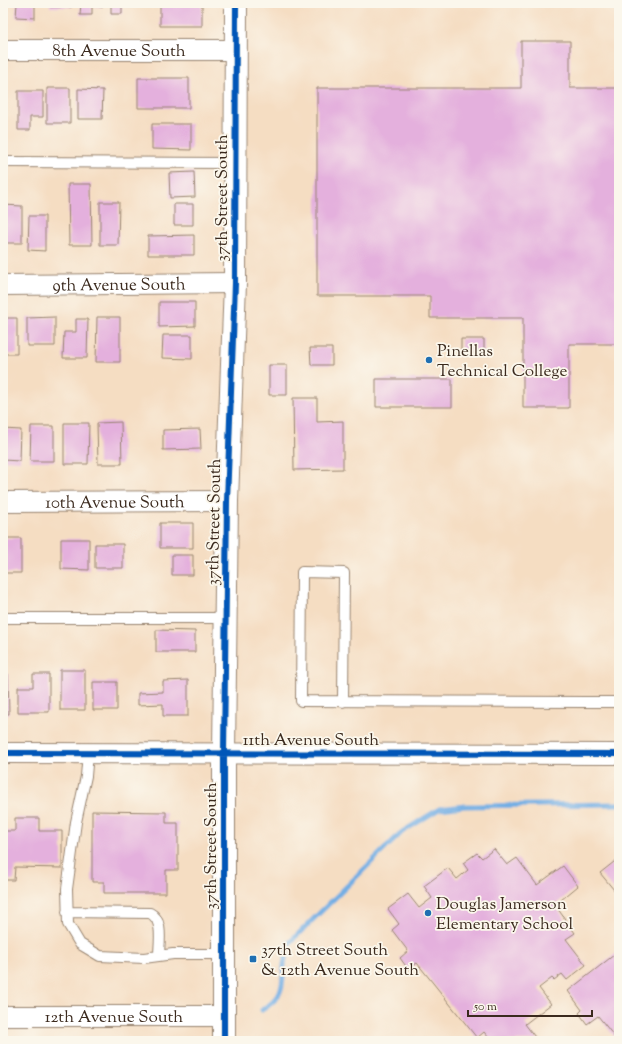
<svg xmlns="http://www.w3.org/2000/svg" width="622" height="1044" font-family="'Sorts Mill Goudy',serif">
<rect width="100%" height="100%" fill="#fbf7ec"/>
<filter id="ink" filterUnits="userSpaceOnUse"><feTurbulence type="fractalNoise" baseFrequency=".025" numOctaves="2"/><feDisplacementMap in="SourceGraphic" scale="8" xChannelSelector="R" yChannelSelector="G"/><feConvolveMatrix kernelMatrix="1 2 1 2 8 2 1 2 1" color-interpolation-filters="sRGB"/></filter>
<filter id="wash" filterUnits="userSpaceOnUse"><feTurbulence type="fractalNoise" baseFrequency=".012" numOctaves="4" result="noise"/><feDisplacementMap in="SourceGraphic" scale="16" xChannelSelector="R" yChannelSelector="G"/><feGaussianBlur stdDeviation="0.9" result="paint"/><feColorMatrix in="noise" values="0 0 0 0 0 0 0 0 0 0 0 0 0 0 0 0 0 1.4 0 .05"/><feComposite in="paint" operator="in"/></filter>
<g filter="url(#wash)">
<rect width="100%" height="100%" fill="#f5ddc2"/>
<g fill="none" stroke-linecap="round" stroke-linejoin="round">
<path stroke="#73aee4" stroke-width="5" d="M262 1010C284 996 282 988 284 965 285 957 288 950 289 943L402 832 439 809 465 806 619 804"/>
</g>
<g id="blocks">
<path fill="#e4b0dd" d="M17 3H35V18L16 17Z
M50 3H72V7H50Z
M81 3H102V7L92 6V15H80Z
M111 3H132V7L122 6V14H111Z
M160 4H202V26H160Z
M521 41H570V88H619V344H569V408H523V318H430V296H317V88H521Z
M138 78H189V108H138Z
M47 88H70V123H47Z
M78 89 103 90 102 119H78Z
M18 91H43V117H30V130H18Z
M152 124H191V150L152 149Z
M194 172 195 197 170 198 169 173Z
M68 184H91L92 245H69Z
M100 202H119L118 245H100Z
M174 204H193V225H174Z
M3 205 22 206V243H3Z
M29 216H45V251L28 250Z
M194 235V255H148V236Z
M159 302H195V326L159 327Z
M55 317V346H27V318Z
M97 317H120V362H96Z
M3 318H17V354H3Z
M76 319H88L87 358H63L64 332H76Z
M163 335H192V359L162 358Z
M461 339H484V353H461Z
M310 348H332V365H311Z
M269 365H287V395H269Z
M376 379H452V407H376Z
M293 398H317V422L343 421V469L294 470Z
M121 422 122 464H98L97 423Z
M64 423H89L88 464H64Z
M31 426H54V461H30Z
M3 429 21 430 20 461 3 460Z
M200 429 201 449 163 450V430Z
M160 523H193V548H160Z
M3 538H21V573H3Z
M61 539H89V570L61 569Z
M95 544H123V568H95Z
M172 555H193V575H172Z
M156 630 195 631V652H156Z
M60 670H85V710H60Z
M3 674H8L9 714H3Z
M33 674H49V712H18V687H33Z
M188 680V716H163V704L138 705V693L163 692V681Z
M93 682H117V710H93Z
M92 811 166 812V823H178V870H166V893H104V882H92Z
M15 818H39V831H62V868L15 867 14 880H3V831H15Z
M494 849 507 865 517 858 537 885 563 866 578 886 555 905 575 933 566 939 586 965 567 980 562 974 554 980 552 978 539 988 551 1004 525 1024 538 1041H485L489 1038 484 1032 477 1038 417 963 408 969 400 958 408 951 392 930 399 924 388 909 408 894 419 908 432 898 424 886 448 868 457 879 468 870 463 863 477 853 482 858Z
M619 858V896L600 873Z
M619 951V1041H618L598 1016 587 1024 579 1013 582 1010 568 991Z"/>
</g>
</g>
<g filter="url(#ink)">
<use href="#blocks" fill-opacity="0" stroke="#988470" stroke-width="1"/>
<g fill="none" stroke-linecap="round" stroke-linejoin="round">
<defs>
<path id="lane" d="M3 162 235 163
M3 618H226
M343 702 344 573 302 572 301 701 589 702H619
M88 753 86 776 76 822 67 889 68 924 80 944 100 956 144 958 173 954H224
M67 912 150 913C164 920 159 943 159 956"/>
<g id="street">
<path id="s1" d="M3 50H236"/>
<path id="s2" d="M3 285 235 283"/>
<path id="s3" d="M3 502 227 501"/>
<path d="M3 753 619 754"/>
<path id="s4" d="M3 1016H224"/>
</g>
<path id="secondary" d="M224 1041V753L227 501 235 283 236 3"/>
</defs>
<use href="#lane" stroke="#988470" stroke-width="12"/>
<use href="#street" stroke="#988470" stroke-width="22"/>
<use href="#secondary" stroke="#988470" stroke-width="24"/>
<use href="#lane" stroke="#fff" stroke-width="10"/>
<use href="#street" stroke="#fff" stroke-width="20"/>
<use href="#secondary" stroke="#fff" stroke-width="22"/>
<defs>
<path id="cycleway" d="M3 753 619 754
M224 1041V753L227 501 235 283 236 3"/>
</defs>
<use href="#cycleway" stroke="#fbf7ec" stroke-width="8"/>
<use href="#cycleway" stroke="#0057b8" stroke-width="6"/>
</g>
</g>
<g fill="#1f6fb2" stroke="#fbf7ec" stroke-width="1.5">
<circle cx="429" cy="360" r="4"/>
<circle cx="428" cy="913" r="4"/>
<rect x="249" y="955" width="8" height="8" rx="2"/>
</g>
<g text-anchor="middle" stroke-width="3.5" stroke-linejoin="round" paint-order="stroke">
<g font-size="17" fill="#3b2a1e" stroke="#fbf7ec">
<text dy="6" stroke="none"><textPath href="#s1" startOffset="116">8th Avenue South</textPath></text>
<text transform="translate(221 198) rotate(-90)" y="6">37th Street South</text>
<text dy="6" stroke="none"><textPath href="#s2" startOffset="116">9th Avenue South</textPath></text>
<text dy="6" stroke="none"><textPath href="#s3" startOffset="112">10th Avenue South</textPath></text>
<text transform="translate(213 522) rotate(-89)" y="6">37th Street South</text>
<text x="311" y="745">11th Avenue South</text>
<text transform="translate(210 846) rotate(-90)" y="6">37th Street South</text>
<text dy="6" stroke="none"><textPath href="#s4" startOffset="111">12th Avenue South</textPath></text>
</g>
<g font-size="17" fill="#3b2a1e" stroke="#fbf7ec" text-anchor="start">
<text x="437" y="356">Pinellas<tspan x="437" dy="20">Technical College</tspan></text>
<text x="436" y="909">Douglas Jamerson<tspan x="436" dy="20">Elementary School</tspan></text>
<text x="261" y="955">37th Street South<tspan x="261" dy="20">&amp; 12th Avenue South</tspan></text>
</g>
</g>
<rect width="622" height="1044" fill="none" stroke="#fbf7ec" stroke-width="16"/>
<path d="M468 1010v6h124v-6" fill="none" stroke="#3b2a1e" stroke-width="2"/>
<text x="474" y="1010" font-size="12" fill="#3b2a1e" stroke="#fbf7ec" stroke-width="3" paint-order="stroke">50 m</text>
</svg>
